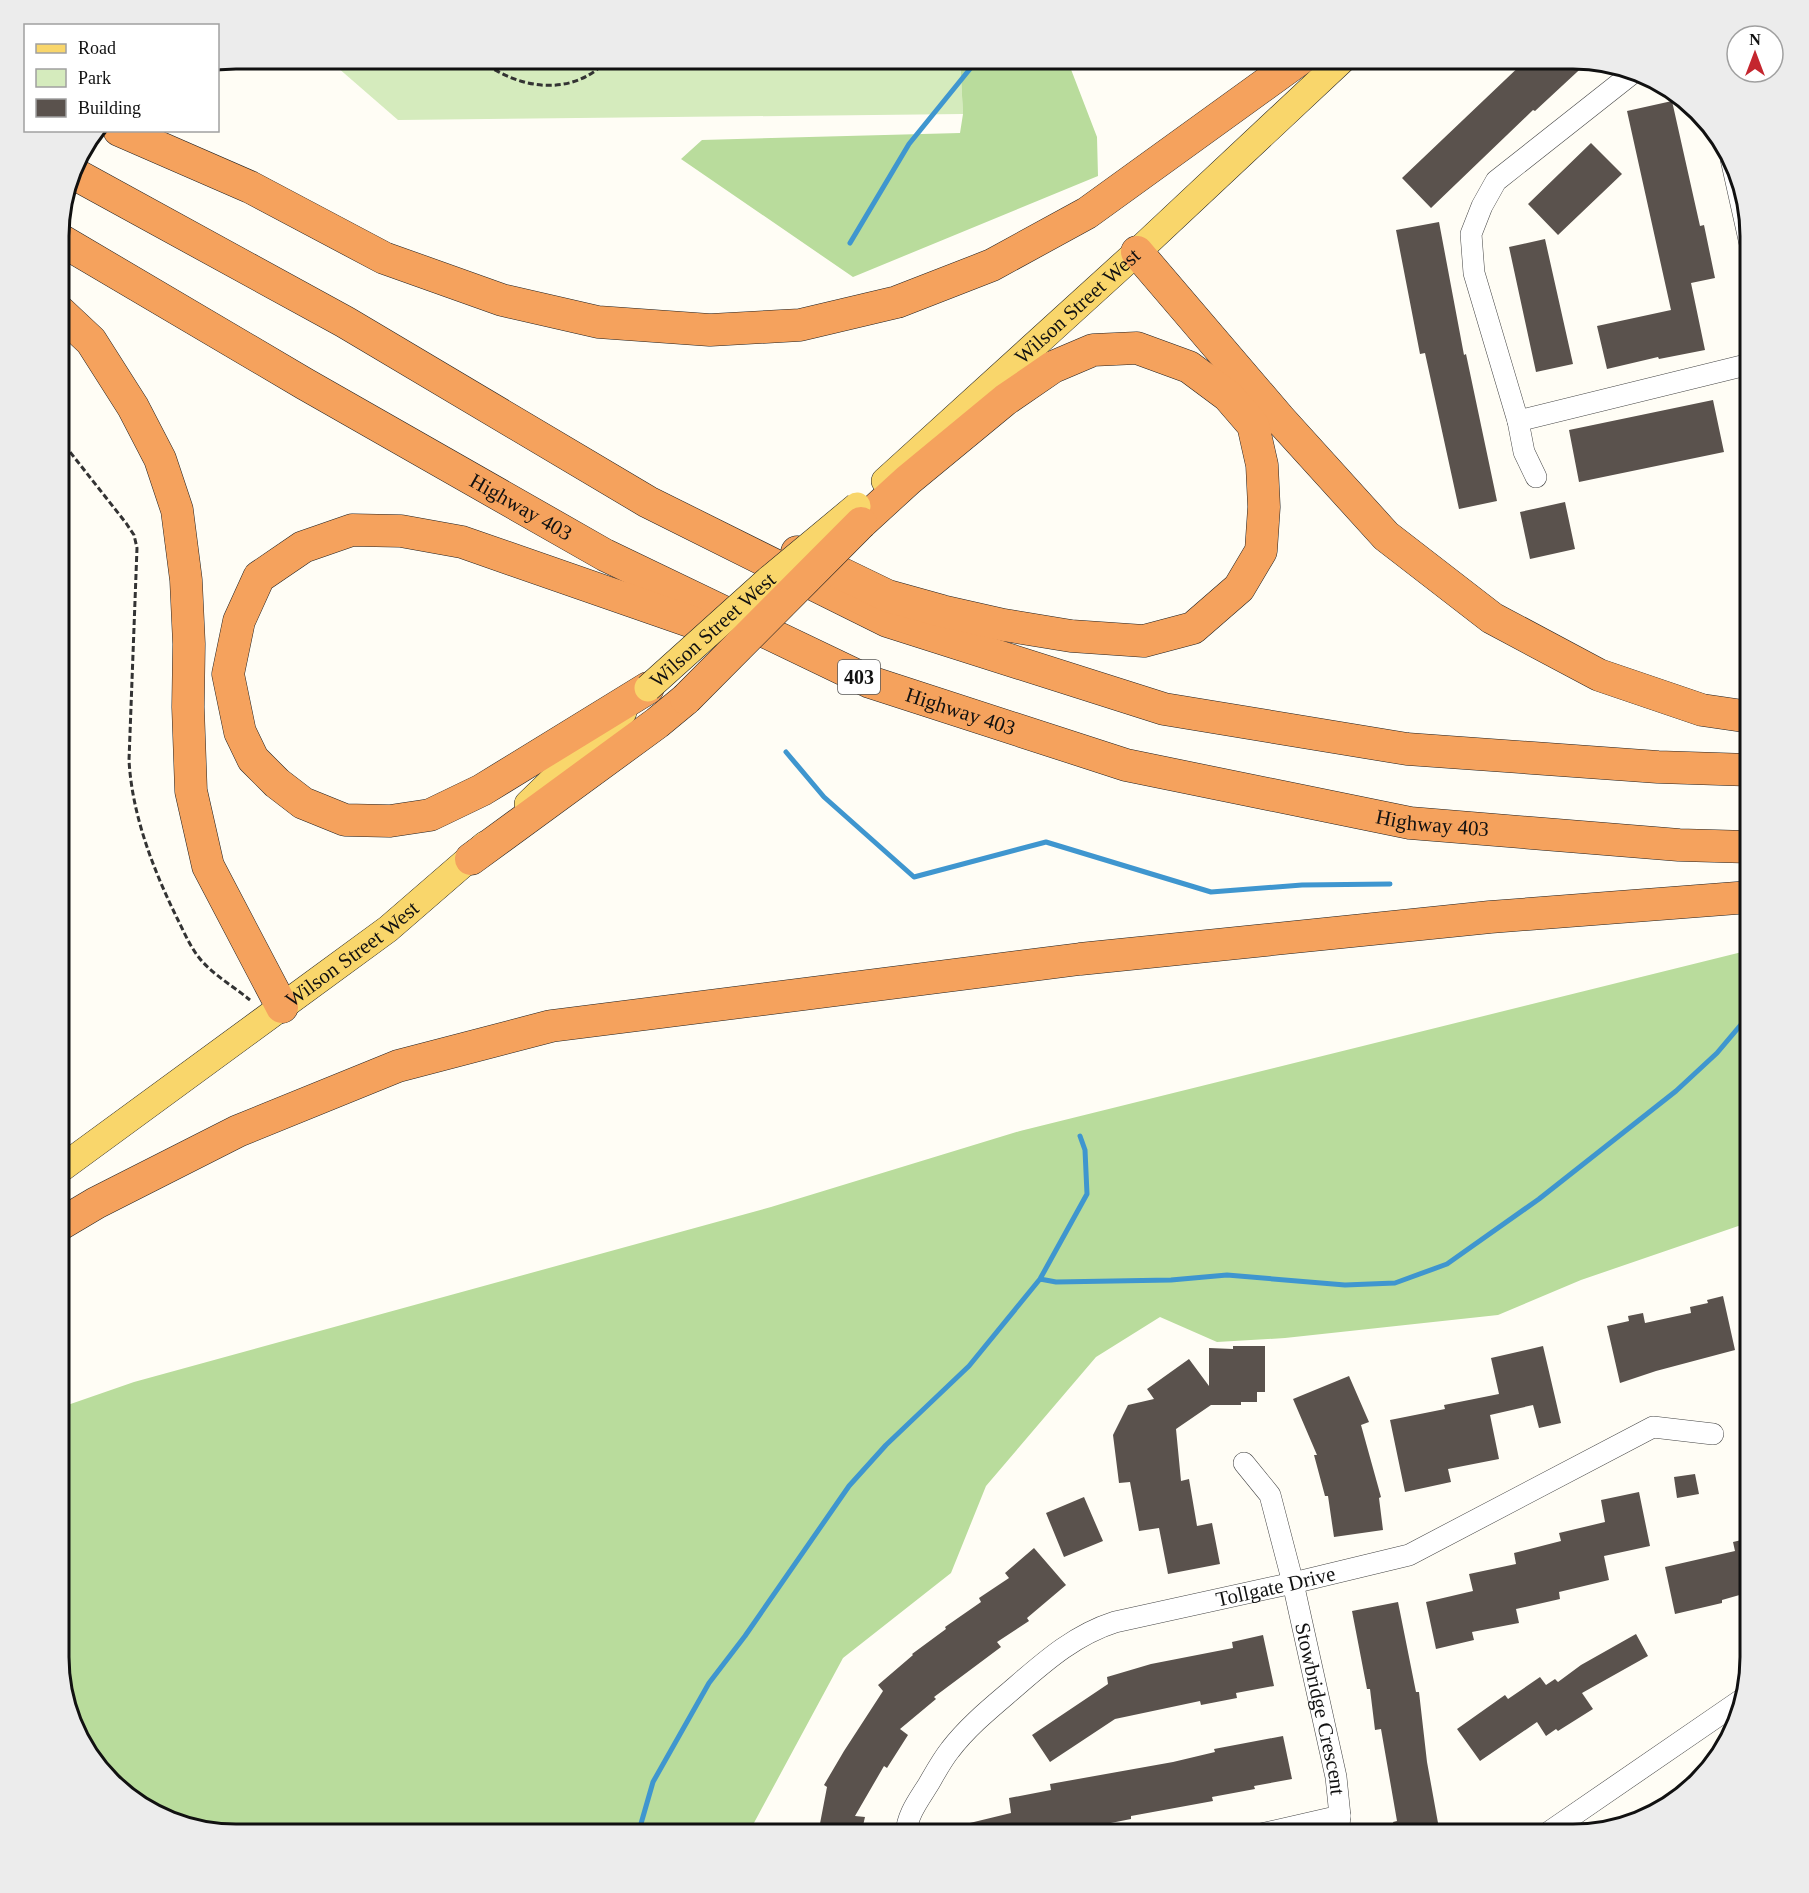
<svg xmlns="http://www.w3.org/2000/svg" width="1809" height="1893" font-family="'Times New Roman',serif">
<rect width="100%" height="100%" fill="#fffdf5"/>
<path fill="#d5ebbd" d="M332 59H960L963 114 398 120 337 67Z"/>
<path fill="#b9dc9c" d="M332 59H402L406 67H337Z
M960 59H1067L1097 137 1098 176 853 277 681 159 702 140 960 133 963 114Z
M1750 950V1222L1581 1280 1498 1315 1285 1338 1217 1342 1160 1317 1096 1357 986 1486 951 1573 843 1658 748 1834H236L158 1816 102 1774 72 1725 59 1657V1408L134 1382 771 1207 1020 1131Z"/>
<g fill="none" stroke-linecap="round" stroke-linejoin="round">
<path stroke="#3f96cf" stroke-width="5" d="M850 243 909 144 978 59
M786 752 824 797 914 877 1046 842 1211 892 1302 885 1390 884
M1040 1279 1056 1282 1171 1280 1227 1275 1345 1285 1395 1283 1447 1264 1539 1199 1676 1091 1717 1053 1750 1014
M638 1834 653 1782 709 1683 745 1636 849 1486 886 1445 969 1366 1040 1279 1087 1194 1085 1150 1080 1136"/>
</g>
<path fill="#5a524d" d="M1527 59 1590 60 1535 111 1533 110 1431 208 1402 178Z
M1672 101 1700 226 1704 225 1715 278 1691 283 1705 350 1659 359 1658 357 1607 369 1597 326 1671 310 1627 111Z
M1591 143 1622 174 1558 235 1528 204Z
M1439 222 1464 355 1466 354 1497 501 1459 509 1425 353 1420 354 1396 230Z
M1545 239 1573 364 1536 372 1509 247Z
M1713 400 1724 452 1579 482 1569 430Z
M1565 502 1575 549 1530 559 1520 512Z
M1723 1296 1735 1350 1656 1371 1620 1383 1607 1326 1629 1321 1628 1316 1643 1313 1645 1323 1691 1313 1690 1307 1708 1303 1707 1300Z
M1233 1346H1265V1392H1257V1402H1241V1405H1211L1176 1429 1181 1481 1189 1479 1197 1526 1212 1523 1220 1564 1168 1574 1159 1528 1139 1531 1130 1482 1119 1483 1113 1435 1128 1405 1154 1399 1147 1389 1189 1359 1209 1386V1348L1233 1349Z
M1543 1346 1561 1423 1539 1428 1533 1405 1490 1415 1499 1459 1448 1469 1451 1482 1405 1492 1390 1420 1445 1409 1444 1405 1499 1394 1491 1358Z
M1349 1376 1369 1422 1361 1425 1381 1497 1379 1498 1383 1530 1334 1537 1328 1496H1325L1314 1455H1317L1293 1399Z
M1695 1474 1699 1494 1677 1498 1674 1477Z
M1639 1492 1650 1546 1604 1556 1609 1580 1559 1592 1560 1599 1516 1609 1519 1623 1472 1632 1474 1640 1436 1649 1426 1602 1473 1591 1469 1574 1516 1564 1514 1553 1561 1541 1559 1533 1605 1522 1601 1500Z
M1084 1497 1103 1541 1064 1557 1046 1513Z
M1750 1538V1592L1722 1600V1603L1675 1614 1665 1567 1735 1551 1733 1542Z
M1034 1548 1066 1585 1027 1618 1029 1621 997 1642 1001 1647 934 1697 936 1699 900 1729 908 1735 887 1768 884 1766 855 1816 865 1817 861 1834H818L827 1787 824 1785 844 1751 883 1691 878 1685 913 1655 912 1654 946 1629 945 1627 981 1602 979 1598 1009 1578 1005 1573Z
M1398 1602 1416 1692H1419L1427 1762 1440 1834H1396L1393 1822 1397 1821 1381 1729 1375 1730 1370 1689H1367L1352 1611Z
M1636 1634 1648 1656 1582 1693 1593 1709 1558 1731 1556 1729 1546 1736 1537 1722 1480 1761 1457 1729 1505 1695 1508 1699 1540 1677 1546 1685 1555 1679 1558 1682 1581 1665Z
M1263 1635 1274 1686 1236 1693 1237 1698 1201 1705 1200 1701 1115 1719 1050 1762 1032 1735 1108 1684 1107 1677 1151 1664 1233 1648 1232 1642Z
M1283 1736 1292 1779 1254 1786 1255 1789 1212 1797 1213 1801 1131 1816V1819L1055 1834H946L945 1829 1011 1813 1009 1798 1051 1790 1050 1784 1173 1762 1215 1752 1214 1749Z"/>
<g fill="none" stroke-linecap="round" stroke-linejoin="round">
<defs>
<g id="minor">
<path d="M1731 159 1750 244"/>
<path d="M1518 421 1750 364"/>
<path d="M1536 477 1524 452 1518 421 1474 273 1471 234 1482 206 1496 181 1634 72"/>
<path id="s1" d="M1244 1463 1270 1495 1293 1583 1336 1777 1340 1816 1338 1834"/>
<path id="s2" d="M906 1834C907 1815 918 1801 928 1785 935 1773 942 1760 950 1750 966 1729 986 1712 1006 1695 1040 1666 1071 1636 1115 1622L1293 1583 1409 1555 1653 1427 1713 1434"/>
<path d="M1261 1834 1340 1816"/>
<path d="M1546 1834 1741 1700"/>
</g>
<g id="major">
<path id="s3" d="M885 481 1137 252 1343 59"/>
<path d="M528 804 623 712"/>
<path id="s4" d="M59 1170 388 929 485 845"/>
</g>
<g id="highway">
<path d="M119 130 250 187 384 258 502 300 598 322 710 330 800 325 897 302 992 265 1087 213 1300 59"/>
<path d="M73 173 345 322 648 502 887 621 1164 709 1407 749 1658 767 1750 770"/>
<path id="s5" d="M59 239 305 384 605 555 870 682 1126 765 1410 823 1679 845 1750 847"/>
<path d="M1137 252 1279 418 1386 536 1492 618 1599 675 1702 710 1750 717"/>
<path d="M59 311 91 341 133 407 160 459 177 510 186 580 189 644 188 707 191 791 208 866 282 1007"/>
<path d="M797 552 888 596 942 611 1004 625 1071 636 1144 641 1193 628 1239 588 1261 551 1264 507 1262 465 1253 425 1228 396 1189 367 1137 348 1093 350 1053 367 1005 400 908 480 861 523"/>
<path d="M648 688 482 790 430 815 390 821 345 820 303 803 277 783 253 759 240 732 228 674 239 621 259 577 303 547 352 530 401 531 462 542 738 638"/>
<path d="M471 859 657 723 686 699"/>
<path d="M59 1225 96 1203 238 1131 398 1066 551 1026 1080 959 1490 917 1750 897"/>
</g>
</defs>
<use href="#minor" stroke="#444" stroke-width="22"/>
<use href="#major" stroke="#222" stroke-width="28"/>
<use href="#highway" stroke="#222" stroke-width="33"/>
<path stroke="#333" stroke-width="3" stroke-dasharray="6 3" stroke-linecap="butt" d="M480 59C486 63 492 69 499 72 536 92 580 91 608 59
M59 438 126 523 134 535 137 548 129 760C132 815 153 869 177 918 183 930 189 944 197 955 211 974 232 985 250 1000"/>
<use href="#minor" stroke="#fff" stroke-width="21"/>
<use href="#major" stroke="#f9d66b" stroke-width="27"/>
<use href="#highway" stroke="#f5a25d" stroke-width="32"/>
<defs>
<g id="major-bridge">
<path id="s6" d="M648 688 768 580 857 506"/>
</g>
<path id="highway-bridge" d="M686 699 861 523"/>
</defs>
<use href="#major-bridge" stroke="#222" stroke-width="28" stroke-linecap="butt"/>
<use href="#highway-bridge" stroke="#222" stroke-width="33" stroke-linecap="butt"/>
<use href="#major-bridge" stroke="#f9d66b" stroke-width="27"/>
<use href="#highway-bridge" stroke="#f5a25d" stroke-width="32"/>
</g>
<g text-anchor="middle" stroke-width="6" stroke-linejoin="round" paint-order="stroke">
<rect fill="#fff" stroke="#585858" stroke-width="1.5" x="838" y="660" width="42" height="34" rx="4.5"/>
<g font-size="20" font-weight="bold" fill="#111">
<text x="859" y="684">403</text>
</g>
<g font-size="21" fill="#111" stroke="#fff">
<text dy="7" stroke="none"><textPath href="#s3" startOffset="260">Wilson Street West</textPath></text>
<text dy="7" stroke="none"><textPath href="#s5" startOffset="534">Highway 403</textPath></text>
<text dy="7" stroke="none"><textPath href="#s6" startOffset="87">Wilson Street West</textPath></text>
<text dy="7" stroke="none"><textPath href="#s5" startOffset="1020">Highway 403</textPath></text>
<text dy="7" stroke="none"><textPath href="#s5" startOffset="1506">Highway 403</textPath></text>
<text dy="7" stroke="none"><textPath href="#s4" startOffset="364">Wilson Street West</textPath></text>
<text dy="7" stroke="none"><textPath href="#s2" startOffset="471">Tollgate Drive</textPath></text>
<text dy="7" stroke="none"><textPath href="#s1" startOffset="261">Stowbridge Crescent</textPath></text>
</g>
</g>
<path d="M0 0H1809V1893H0ZM236 69H1573A167 167 0 0 1 1740 236V1657A167 167 0 0 1 1573 1824H236A167 167 0 0 1 69 1657V236A167 167 0 0 1 236 69Z" fill="#ececec" fill-rule="evenodd"/>
<path fill="none" stroke="#111" stroke-width="3" d="M236 69H1573A167 167 0 0 1 1740 236V1657A167 167 0 0 1 1573 1824H236A167 167 0 0 1 69 1657V236A167 167 0 0 1 236 69Z"/>
<rect x="24" y="24" width="195" height="108" fill="#ffffff" stroke="#a0a0a0" stroke-width="1.5"/>
<rect x="36" y="44" width="30" height="9" fill="#f9d66b" stroke="#a0a0a0" stroke-width="1.5"/>
<text x="78" y="54" font-size="18" fill="#111111">Road</text>
<rect x="36" y="69" width="30" height="18" fill="#d5ebbd" stroke="#a0a0a0" stroke-width="1.5"/>
<text x="78" y="84" font-size="18" fill="#111111">Park</text>
<rect x="36" y="99" width="30" height="18" fill="#5a524d" stroke="#a0a0a0" stroke-width="1.5"/>
<text x="78" y="114" font-size="18" fill="#111111">Building</text>
<g transform="translate(1755 54)"><circle r="28" fill="#ffffff" stroke="#a0a0a0" stroke-width="1.5"/>
<path d="M0-4.5L10 22L0 15L-10 22Z" fill="#c4262e"/>
<text y="-9" font-size="16" font-weight="bold" text-anchor="middle" fill="#111111">N</text>
</g>
</svg>
